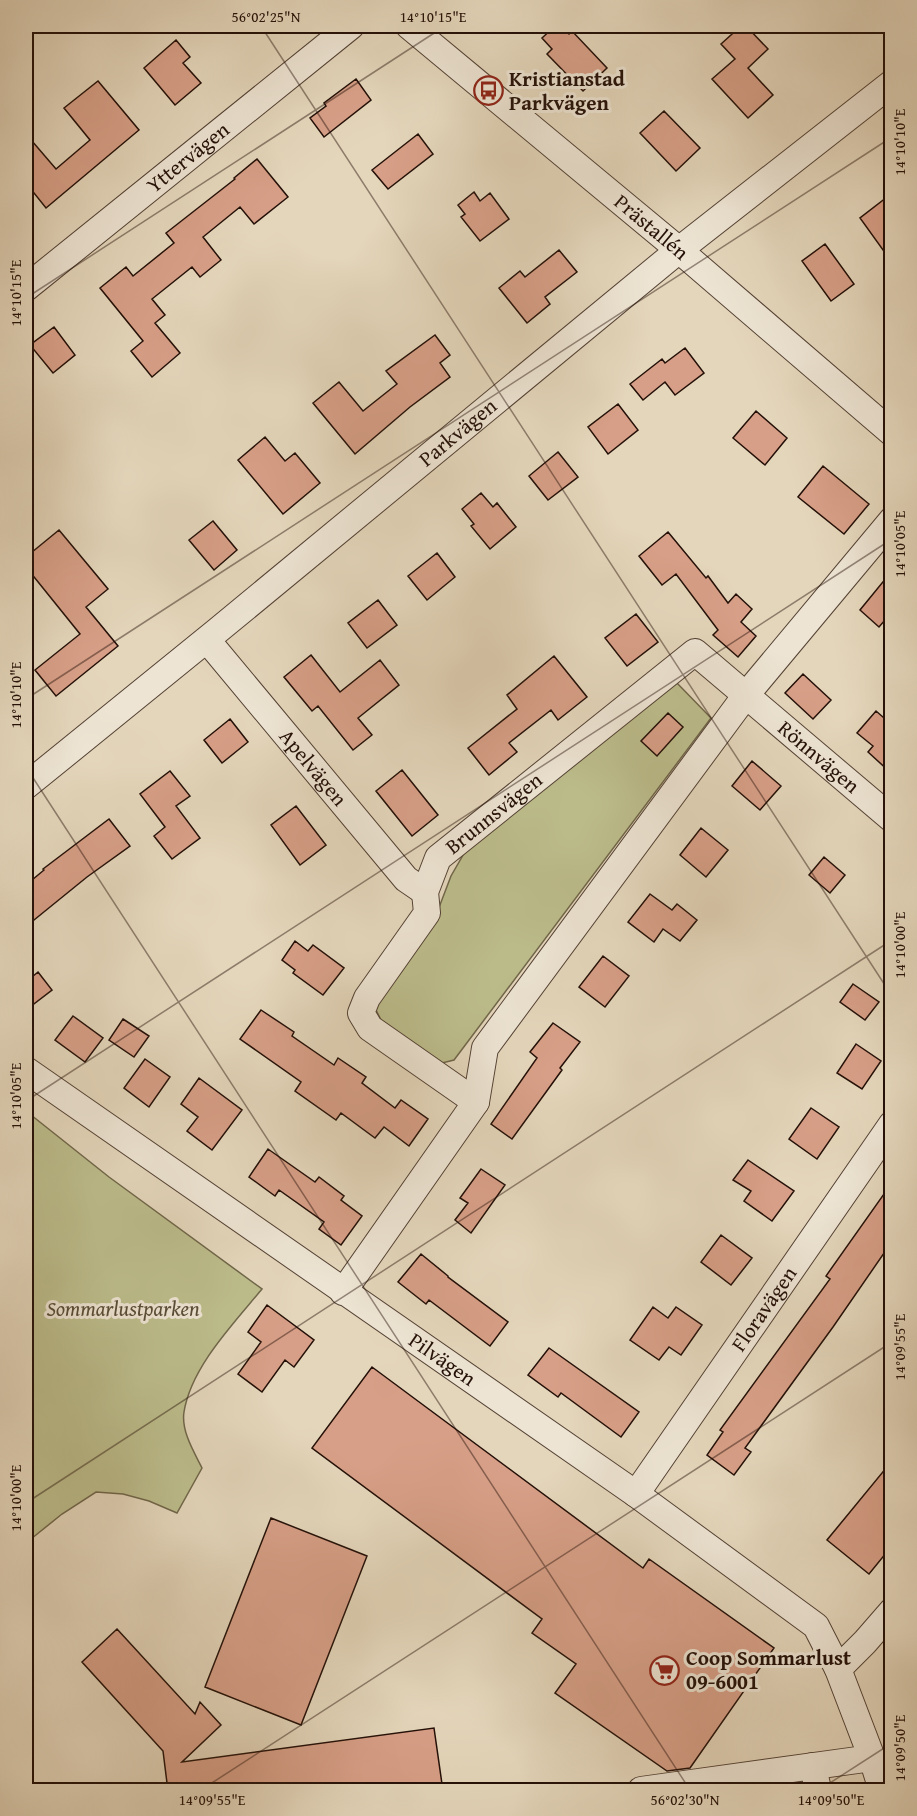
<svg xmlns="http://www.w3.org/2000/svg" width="917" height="1816" font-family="'Gentium Book Plus',serif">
<rect width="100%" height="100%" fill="#e4d6bb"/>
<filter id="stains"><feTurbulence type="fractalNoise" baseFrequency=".00333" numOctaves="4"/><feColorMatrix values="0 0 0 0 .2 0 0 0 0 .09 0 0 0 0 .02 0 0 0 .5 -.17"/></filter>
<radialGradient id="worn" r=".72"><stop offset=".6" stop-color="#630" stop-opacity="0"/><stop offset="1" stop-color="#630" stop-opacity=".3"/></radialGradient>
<path fill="#bcbc8b" stroke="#70664a" stroke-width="1.5" d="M676 682 711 718 454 1060 442 1063 381 1020 374 1006 435 918 451 876 466 850Z
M26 1111 109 1177 262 1289C234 1323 191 1367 184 1412 181 1431 194 1452 202 1468L177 1513 149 1501 123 1494 96 1492 62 1514 31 1539 26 1537Z"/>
<path fill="#d79f87" stroke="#241008" stroke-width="1.5" d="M555 26H561L569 34 572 31 607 68 583 91 547 54 552 49 542 38Z
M741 26H746L768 49 748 68 773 95 748 118 712 79 735 59 721 44Z
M176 40 190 57 183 63 201 83 175 105 144 68Z
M356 79 371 100 324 137 310 118 326 106 324 103Z
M98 81 139 130 46 208 26 183V134L56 169 90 140 64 108Z
M664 111 700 148 676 171 640 133Z
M418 134 433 154 388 189 372 170Z
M257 159 288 197 254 224 240 207 203 237 221 260 200 277 192 267 152 299 165 315 155 323 180 353 152 377 131 351 143 341 100 288 126 267 133 276 174 243 166 233 235 179 234 178Z
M474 192 480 201 490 193 509 219 480 241 461 217 465 214 458 205Z
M891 194V261L860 218Z
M825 244 854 284 831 301 802 261Z
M559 250 577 272 545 297 550 304 527 323 499 288 520 271 525 277Z
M54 327 75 355 53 373 30 345Z
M435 335 450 355 440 363 450 377 410 407 355 454 313 403 339 382 363 411 397 384 386 371Z
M685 348 704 373 675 395 665 382 643 400 630 384 662 359 665 363Z
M618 404 638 430 608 454 588 427Z
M756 411 787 438 765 465 733 438Z
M265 437 285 461 295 453 320 483 283 514 238 460Z
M558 452 578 477 548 500 529 476Z
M823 466 869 504 844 534 798 497Z
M481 493 493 507 497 503 516 527 490 549 471 526 474 524 462 509Z
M213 521 237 550 214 570 189 540Z
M59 530 108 589 86 607 118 646 56 696 35 670 80 634 26 567V557Z
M668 532 706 578 708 576 728 603 736 594 752 609 741 622 756 636 738 657 713 635 718 630 676 574 662 585 639 556Z
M437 553 455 577 427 600 408 576Z
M891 572V613L879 627 860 610Z
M378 600 397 625 367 648 348 623Z
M636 614 658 642 627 666 605 638Z
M311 655 340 692 380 660 399 685 358 718 372 735 353 750 318 706 312 711 284 677Z
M554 656 587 697 558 720 551 710 509 743 517 752 489 775 468 748 517 709 507 695Z
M803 674 831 700 813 719 785 693Z
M876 711 891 724V773L868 752 873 746 857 733Z
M668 713 683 727 657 756 641 741Z
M230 719 248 742 222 763 204 740Z
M752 761 781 786 760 810 732 786Z
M402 770 438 815 412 836 376 791Z
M170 771 190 796 176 806 200 838 172 859 154 836 165 827 140 794Z
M296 806 326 845 300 865 271 825Z
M109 819 130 846 87 877 34 920 26 910V885L44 870 43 869Z
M701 828 728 850 706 877 680 855Z
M824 857 845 875 830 893 809 875Z
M650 894 672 910 677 904 697 920 680 941 663 929 654 942 628 922Z
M295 941 308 951 313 945 344 968 323 995 293 973 295 970 282 960Z
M603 956 629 976 605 1007 579 987Z
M38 972 52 990 26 1010V982Z
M853 984 879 1002 865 1020 840 1002Z
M261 1010 294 1032 292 1036 334 1065 338 1058 366 1077 362 1083 395 1108 401 1100 428 1119 409 1146 384 1127 375 1138 341 1113 336 1120 295 1091 301 1082 240 1039Z
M73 1016 103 1038 85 1062 55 1040Z
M123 1019 149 1036 134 1057 109 1040Z
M553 1023 580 1042 560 1068 562 1070 512 1139 491 1124 537 1058 530 1052Z
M856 1044 881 1061 862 1089 837 1073Z
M145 1059 170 1077 149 1107 124 1088Z
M199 1078 242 1110 212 1150 187 1131 198 1117 181 1104Z
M811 1108 839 1127 817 1159 789 1139Z
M268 1149 315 1182 319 1177 344 1196 341 1200 362 1216 341 1245 319 1229 324 1222 279 1190 275 1196 249 1177Z
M748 1160 794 1191 772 1221 744 1201 751 1191 733 1180Z
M481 1169 505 1185 471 1233 455 1220 468 1203 460 1198Z
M891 1184V1243L833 1327 745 1448 751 1452 734 1475 707 1455 723 1432 720 1430 830 1279 826 1276Z
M721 1235 752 1258 731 1285 701 1262Z
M421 1254 448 1276V1277L508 1322 490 1346 429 1300 426 1304 398 1282Z
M267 1305 314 1340 294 1367 285 1360 262 1392 238 1374 261 1342 248 1332Z
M653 1307 668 1318 676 1307 702 1325 681 1355 669 1347 659 1360 630 1340Z
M549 1348 639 1412 621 1437 561 1393 558 1397 528 1375Z
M372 1367 643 1568 649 1559 774 1648 690 1768 667 1771 555 1693 576 1664 532 1633 542 1619 312 1448Z
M891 1462V1547L869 1574 827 1540Z
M271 1518 367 1556 301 1725 205 1687Z
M117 1629 195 1714 200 1702 221 1725 182 1762 434 1728 442 1784 395 1791H168L163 1751 82 1662Z"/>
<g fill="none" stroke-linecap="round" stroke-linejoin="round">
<defs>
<g id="minor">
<path id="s1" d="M409 26 679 250 892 433"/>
<path id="s2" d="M26 288 351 26"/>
<path id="s3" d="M207 640 406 879 425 892"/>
<path id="s4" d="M26 786 217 631 679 250 892 83"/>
<path id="s5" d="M26 1070 636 1494 816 1626 838 1669 872 1758 882 1790"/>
<path id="s6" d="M476 1102 370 1028 361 1013 367 998 427 913 425 892 438 858 695 652 892 819"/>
<path d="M343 1292 476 1102 485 1048 746 695 892 520"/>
<path id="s7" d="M636 1494 892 1124"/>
<path d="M838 1669 865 1642 892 1611"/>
<path d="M813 1766 818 1790"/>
<path d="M641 1790 872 1758"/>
</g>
</defs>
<use href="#minor" stroke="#544235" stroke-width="28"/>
<use href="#minor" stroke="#ede4d3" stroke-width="26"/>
</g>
<path fill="none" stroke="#241008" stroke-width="1.5" stroke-opacity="0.45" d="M261 26 892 996M26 298 445 26M26 699 892 137M26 767 690 1790M26 1101 892 539M26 1503 892 940M201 1790 892 1342M819 1790 892 1743"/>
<defs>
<symbol id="bus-ring" viewBox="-11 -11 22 22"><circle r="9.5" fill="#ede4d3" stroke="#8f2418" stroke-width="1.5"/><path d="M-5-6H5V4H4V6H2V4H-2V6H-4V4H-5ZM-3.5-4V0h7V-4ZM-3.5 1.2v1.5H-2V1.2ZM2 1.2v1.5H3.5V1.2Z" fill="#8f2418"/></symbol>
<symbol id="supermarket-ring" viewBox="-11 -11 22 22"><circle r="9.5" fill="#ede4d3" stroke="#8f2418" stroke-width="1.5"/><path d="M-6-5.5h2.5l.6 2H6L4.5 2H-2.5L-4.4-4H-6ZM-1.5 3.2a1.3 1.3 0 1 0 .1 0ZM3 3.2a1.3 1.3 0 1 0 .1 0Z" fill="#8f2418"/></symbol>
</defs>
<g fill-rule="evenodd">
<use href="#bus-ring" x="472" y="74" width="33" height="33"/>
<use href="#supermarket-ring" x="648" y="1654" width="33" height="33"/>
</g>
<g text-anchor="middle" stroke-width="6" stroke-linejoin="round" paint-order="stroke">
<g font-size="21" font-weight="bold" fill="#241008" stroke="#ede4d3" text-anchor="start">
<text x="509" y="86">Kristianstad<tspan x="509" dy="24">Parkvägen</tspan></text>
<text x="686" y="1665">Coop Sommarlust<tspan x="686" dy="24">09-6001</tspan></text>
</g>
<g font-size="21" fill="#241008" stroke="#ede4d3">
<text dy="7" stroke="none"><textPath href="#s2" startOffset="208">Yttervägen</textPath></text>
<text dy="7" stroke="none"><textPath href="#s1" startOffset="315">Prästallén</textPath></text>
<text dy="7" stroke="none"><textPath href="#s4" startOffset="558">Parkvägen</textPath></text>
<text dy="7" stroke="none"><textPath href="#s6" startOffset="816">Rönnvägen</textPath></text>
<text dy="7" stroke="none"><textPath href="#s3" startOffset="166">Apelvägen</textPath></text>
<text dy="7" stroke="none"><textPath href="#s6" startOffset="396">Brunnsvägen</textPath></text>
<text dy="7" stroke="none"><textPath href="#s7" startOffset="225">Floravägen</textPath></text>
<text dy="7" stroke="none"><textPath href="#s5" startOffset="507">Pilvägen</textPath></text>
</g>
<g font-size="21" font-style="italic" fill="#594c36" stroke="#ede4d3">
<text x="123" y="1316">Sommarlustparken</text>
</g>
</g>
<rect width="917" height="1816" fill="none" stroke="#e4d6bb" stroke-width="66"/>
<rect x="33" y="33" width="851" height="1750" fill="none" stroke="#241008" stroke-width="2"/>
<g font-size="15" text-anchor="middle" fill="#241008">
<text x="266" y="22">56°02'25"N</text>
<text x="433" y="22">14°10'15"E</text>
<text transform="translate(900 142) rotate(-90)" y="5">14°10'10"E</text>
<text transform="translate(16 293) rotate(-90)" y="5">14°10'15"E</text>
<text transform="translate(900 544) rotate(-90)" y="5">14°10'05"E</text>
<text transform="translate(16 695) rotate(-90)" y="5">14°10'10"E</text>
<text transform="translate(900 945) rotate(-90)" y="5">14°10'00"E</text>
<text transform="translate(16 1096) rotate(-90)" y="5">14°10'05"E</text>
<text transform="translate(900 1347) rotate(-90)" y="5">14°09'55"E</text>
<text transform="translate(16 1498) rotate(-90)" y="5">14°10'00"E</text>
<text transform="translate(900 1748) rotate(-90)" y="5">14°09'50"E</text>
<text x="212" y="1805">14°09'55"E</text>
<text x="685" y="1805">56°02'30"N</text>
<text x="831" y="1805">14°09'50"E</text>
</g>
<rect width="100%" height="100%" filter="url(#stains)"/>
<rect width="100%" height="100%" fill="url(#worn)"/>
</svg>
